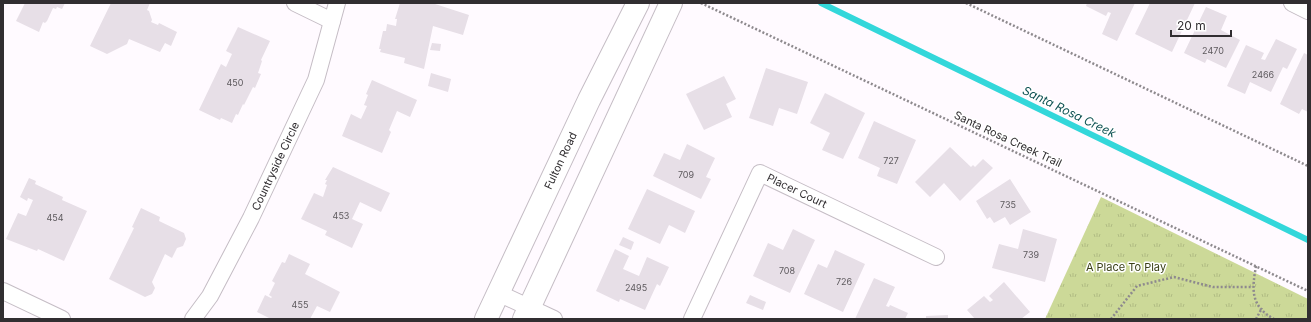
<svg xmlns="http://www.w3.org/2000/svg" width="1311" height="322" font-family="Inter,sans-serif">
<defs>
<pattern id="park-tufts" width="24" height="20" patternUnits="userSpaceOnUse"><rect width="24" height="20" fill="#ccd998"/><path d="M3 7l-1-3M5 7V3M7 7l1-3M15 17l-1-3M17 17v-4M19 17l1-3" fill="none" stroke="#b0bb83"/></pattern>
</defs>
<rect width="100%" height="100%" fill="#fffaff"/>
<path fill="url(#park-tufts)" d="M1101 197 1308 299V319H1045Z"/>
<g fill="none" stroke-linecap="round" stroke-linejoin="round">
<path stroke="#33d7da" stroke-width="6" d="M821 3 1308 240"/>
</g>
<path fill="#e7dfe7" d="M25 3H65L62 9 57 7 56 9 53 8 47 21 45 23 43 22 39 32 16 21Z
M111 3H150L147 10 149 11 152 20 151 22 158 25 159 23 177 32 171 46 165 43 160 52 129 39 127 44 107 54 90 46Z
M400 3H432L469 15 463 35 433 26 424 69 404 63 405 58 380 52 381 49H379L383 31H386L387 24 396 26 397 19H395Z
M1087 3H1135L1117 41 1102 34 1111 13 1108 12 1106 16 1086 6Z
M1150 3H1195L1172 52 1135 34Z
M1206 7 1227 16 1221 30 1240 40 1226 68 1207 59 1205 63 1184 53Z
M238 27 270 41 261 60 262 61 258 73 261 74 255 88 253 87 244 105 243 104 238 115 236 114 232 123 221 118 220 120 199 110 221 64 226 67 232 54 226 51Z
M1276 39 1297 49 1287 69 1283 67 1271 92 1250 82 1245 94 1227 86 1246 45 1264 53 1261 59 1265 60Z
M432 43 441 44 440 51 430 50Z
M1304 53 1308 55V112L1302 109 1299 114 1280 104Z
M766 68 808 82 797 114 779 108 773 126 749 118Z
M431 73 451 79 448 92 428 86Z
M724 76 736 99 726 104 732 117 704 130 686 94Z
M372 80 417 100 410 117 397 111 389 130 391 132 382 153 342 136 351 114 361 119 367 106 364 105 368 95 366 94Z
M825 93 865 113 843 159 822 150 830 133 810 123Z
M874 121 916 140 897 184 877 176 880 168 858 158Z
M687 144 715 158 706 177 711 179 701 199 653 176 664 153 680 160Z
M950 147 971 167 973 165 975 167 983 159 993 168 960 201 944 183 930 197 915 182Z
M333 167 390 193 381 212 360 202 352 219 363 224 352 248 325 235 327 231 301 219 314 193 323 197 327 185 325 184 327 180H325Z
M29 178 36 181 35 184 63 197 62 200 87 211 64 261 38 249 37 251 6 239 18 213 26 216 33 200 28 198 27 201 20 197Z
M1010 179 1031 212 1010 225 1005 217 994 223 990 217 987 219 976 201Z
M647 189 695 211 685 233 669 225 660 244 628 229Z
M141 208 160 217 159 221 184 233 186 239 183 246 177 248 172 258 165 254 152 282 155 288 152 294 145 297 109 279 134 228 132 227Z
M793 229 815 240 790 293 753 276 768 243 783 250Z
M1023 229 1057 239 1045 282 992 268 999 244 1018 249Z
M623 237 634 242 631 250 619 245Z
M615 249 629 256 623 269 639 276 647 257 669 267 660 286 657 284 645 310 620 299 619 302 596 291Z
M835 250 865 264 843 312 804 294 818 264 827 268Z
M289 254 310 264 305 274 340 292 330 312 317 306 310 319H271L257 312 265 295 271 298 272 297 269 295 275 283 272 281 282 262 285 263Z
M874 278 895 287 886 306 889 307 890 305 908 313 905 319H855Z
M1004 282 1030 312 1021 319H975L967 310 984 296 990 302 993 300 989 296Z
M750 295 766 302 763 310 746 303Z
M948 315V319H926V316Z"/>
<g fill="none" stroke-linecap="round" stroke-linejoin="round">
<defs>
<g id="minor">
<path d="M295 3 332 21"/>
<path d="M1292 3 1308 11"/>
<path d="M3 291 62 319"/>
<path d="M498 293 554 319"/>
<path id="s1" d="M193 319 210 296 251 218 316 80 337 3"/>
<path id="s2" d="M692 319 760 173 936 257"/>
</g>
<g id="secondary">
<path id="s3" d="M486 319 589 100 638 3"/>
<path d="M524 319 671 3"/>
</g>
</defs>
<use href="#minor" stroke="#c5bdc5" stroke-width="18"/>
<use href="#secondary" stroke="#c5bdc5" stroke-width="24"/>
<path stroke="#8e8a8e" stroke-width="2.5" stroke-dasharray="2 2" stroke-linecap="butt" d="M701 3 1308 291
M966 3 1308 166
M1256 266C1252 289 1250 306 1274 319
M1111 319 1137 286 1174 277 1213 287H1252
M1256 319 1262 308"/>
<use href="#minor" stroke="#fff" stroke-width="16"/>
<use href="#secondary" stroke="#fff" stroke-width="22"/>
</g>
<g text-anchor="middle" stroke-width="3" stroke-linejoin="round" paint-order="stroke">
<g font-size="9" fill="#5e5a5e">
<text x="1213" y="54">2470</text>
<text x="1263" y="78">2466</text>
<text x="235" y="86">450</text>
<text x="891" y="164">727</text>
<text x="686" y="178">709</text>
<text x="1008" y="208">735</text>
<text x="341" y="219">453</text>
<text x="55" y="221">454</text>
<text x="1031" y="258">739</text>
<text x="787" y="274">708</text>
<text x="844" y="285">726</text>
<text x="636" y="291">2495</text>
<text x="300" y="308">455</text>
</g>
<g font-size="11" fill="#312e31" stroke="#fff">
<text transform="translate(1008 139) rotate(25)" y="4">Santa Rosa Creek Trail</text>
<text dy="4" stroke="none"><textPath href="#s3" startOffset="175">Fulton Road</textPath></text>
<text dy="4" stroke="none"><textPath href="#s1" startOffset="174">Countryside Circle</textPath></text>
<text dy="4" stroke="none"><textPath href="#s2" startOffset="202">Placer Court</textPath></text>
</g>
<g font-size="11" fill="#3a4017" stroke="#fff">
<text x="1126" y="271">A Place To Play</text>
</g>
<g font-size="12" font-style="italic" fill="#105354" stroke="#fff">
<text transform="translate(1069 112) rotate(26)" y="4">Santa Rosa Creek</text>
</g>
</g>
<rect width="1311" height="322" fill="none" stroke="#312e31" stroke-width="8"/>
<path d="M1171 30v6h60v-6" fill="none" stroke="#312e31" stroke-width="2"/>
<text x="1177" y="30" font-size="12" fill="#312e31" stroke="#ffffff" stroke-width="3" paint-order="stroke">20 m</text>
</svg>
